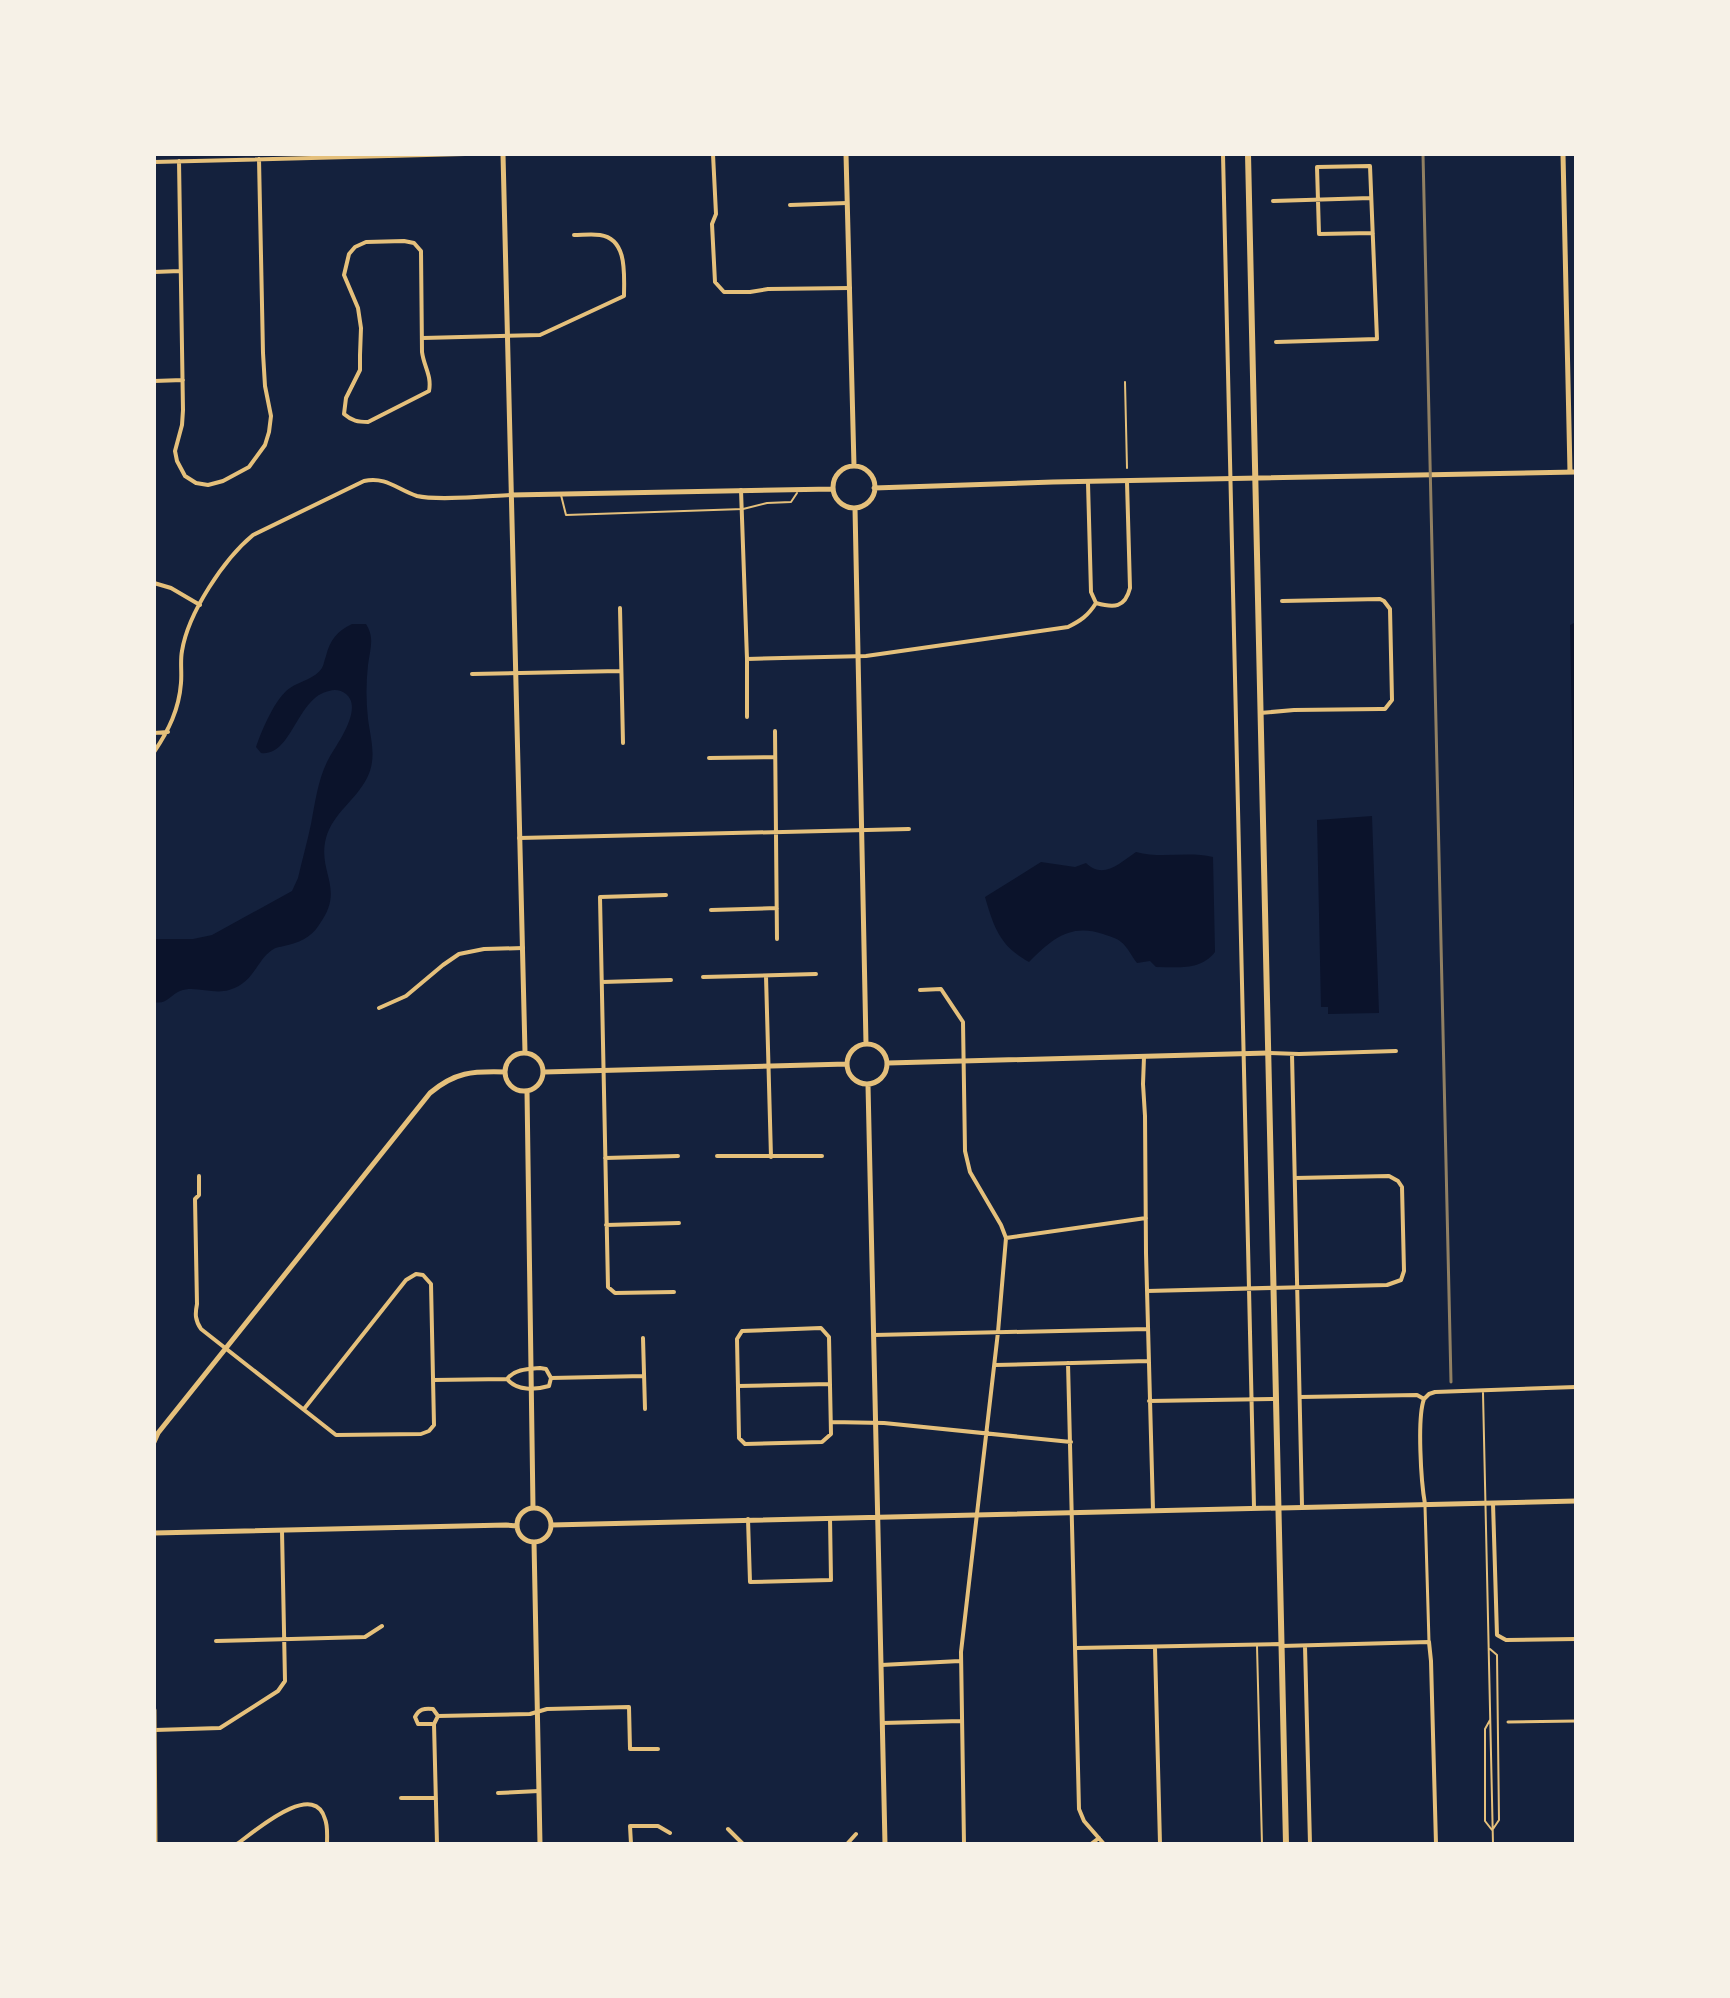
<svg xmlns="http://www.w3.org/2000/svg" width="1730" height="1998" font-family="Bitter,serif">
<rect width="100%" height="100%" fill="#14213d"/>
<path fill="#0b132b" d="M1576 622V936L1570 625Z
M352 624H366C375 638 370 649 368 665 366 683 366 701 368 719 371 741 377 758 367 778 356 800 333 813 326 838 317 873 346 888 319 925 311 938 298 943 284 946 280 947 276 947 272 950 256 961 254 983 229 990 213 995 195 985 180 991 170 995 167 1005 154 1002V939H193L212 935 292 891 298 878C302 860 307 843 311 824 315 803 318 779 328 760 336 745 364 709 346 694 341 690 335 689 329 691 297 697 292 757 261 753L256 747C262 730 275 698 290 688 300 681 315 679 322 668 324 664 324 661 326 656 330 640 337 631 352 624Z
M1372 816 1379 1013 1328 1014V1007H1321L1317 820Z
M1136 852C1161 859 1187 851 1213 857L1215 952C1200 971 1178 967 1156 967L1150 961 1137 963C1132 957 1127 946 1121 942 1117 938 1108 936 1103 934 1070 923 1052 939 1029 962 1000 946 994 928 985 897L1041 862 1075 867 1086 863C1103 880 1120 863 1136 852Z"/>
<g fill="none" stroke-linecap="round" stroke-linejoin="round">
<path stroke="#e5c07b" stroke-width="2" d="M1125 382 1127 468
M561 495 566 515 743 509 767 503 791 502 797 493
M1483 1393 1493 1844
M1257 1646 1262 1844
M1490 1649 1497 1655 1499 1820 1493 1829
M1490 1720 1485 1729V1821L1492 1830"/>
<path stroke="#e5c07b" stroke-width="3" d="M1425 1506 1429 1642
M1508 1722 1576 1721"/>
<path stroke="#e5c07b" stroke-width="4" d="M713 154 716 214 712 224 715 282 724 292H750L768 289 850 288
M1223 154 1254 1507
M179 161 183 410 182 425 175 451 177 461 185 476 196 483 208 485 223 481 249 467 265 445 269 432 271 416 265 386 263 353 259 159
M154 162 465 154
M1273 201 1371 198
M790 205 847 203
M404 241 414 243 421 251 422 352C424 367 432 376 429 391L368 422C358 422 352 421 344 414L346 398 360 370V355L361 328 358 308 344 275 349 254 355 247 366 242Z
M154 272 180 271
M423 338 540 335 624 296C624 275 628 239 600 235 592 234 582 235 574 235
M1276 342 1377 339 1370 166 1317 167 1319 234 1373 233
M154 381 183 380
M1088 483 1091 592 1096 603
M741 490 747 659V717
M154 583 171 588 200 605
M1096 603C1114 608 1125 608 1130 588L1127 482
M620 608 623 743
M747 659 866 656 1068 627C1080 621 1088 616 1096 603
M472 674 620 671
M1260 713 1294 710 1380 709H1385L1392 700 1390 609 1384 601 1380 599 1282 601
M775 731 777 939
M154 733 168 732
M154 752C169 730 179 709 181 683 182 672 180 661 182 651 188 613 224 559 253 535L364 481C386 476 398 490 417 496 438 501 488 496 511 495
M709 758 775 757
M519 838 909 829
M666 895 600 897 608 1287 615 1293 674 1292
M711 910 777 908
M766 976 771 1157
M703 977 816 974
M602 982 671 980
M920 990 941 989 963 1022 965 1151 970 1172 1001 1225 1006 1238 998 1332 961 1652 964 1844
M379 1008 406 996 443 965 459 954 484 949 523 948
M1268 1053 1299 1054 1396 1051
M1292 1054 1302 1506
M1144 1057 1143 1084 1145 1116 1146 1253 1153 1510
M717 1156H822
M605 1158 678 1156
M199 1176V1195L195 1199 197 1304C195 1314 195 1320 201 1329L336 1435 421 1434 429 1431 434 1425 431 1284 423 1275 416 1274 406 1280 304 1409
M606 1225 679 1223
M1006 1238 1146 1218
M1147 1291 1387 1285 1401 1280 1404 1271 1402 1187 1398 1181 1389 1176 1295 1178
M821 1328 829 1337 831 1434 822 1442 745 1444 739 1438 737 1339 742 1331Z
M874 1335 1148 1329
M643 1338 645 1409
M1068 1363 1079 1809 1084 1821 1104 1844
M995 1365 1148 1361
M540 1368 546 1369 551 1378 549 1386C535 1390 517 1391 507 1379 515 1369 528 1369 540 1368Z
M551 1378 644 1376
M433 1380 507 1379
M738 1386 830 1384
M1300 1397 1417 1395 1424 1399
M1424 1399 1429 1394 1435 1392 1576 1387
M1424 1399C1417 1418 1421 1482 1425 1504
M1149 1401 1275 1399
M831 1422 884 1423 1071 1442
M1493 1503 1497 1635 1506 1640 1576 1639
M748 1519 750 1582 831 1580 830 1518
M216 1641 365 1637 382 1626
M1281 1646 1429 1642 1431 1661 1436 1844
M1305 1646 1310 1844
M1076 1648 1281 1644
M1155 1648 1160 1844
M881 1665 960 1661
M882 1723 962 1721
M432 1724H418L415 1717C419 1709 424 1708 433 1709L438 1716
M155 1730 220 1728 278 1691 285 1681 282 1531
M498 1793 539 1791
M401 1798H436
M728 1829 743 1844
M237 1844C254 1832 314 1779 325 1819 328 1826 327 1836 327 1844
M437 1844 434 1724 438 1716 530 1714 547 1709 629 1707 630 1749H658
M631 1844 630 1826H658L670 1833
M847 1844 856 1834
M1091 1844 1099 1838"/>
<path stroke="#e5c07b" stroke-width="5" d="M503 154 525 1052
M846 154 854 466
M1563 154 1570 472
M833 487a21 21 0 1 1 42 0a21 21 0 1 1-42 0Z
M874 488 1053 482 1576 472
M511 495 833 489
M855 508 866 1044
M847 1064a20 20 0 1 1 40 0a20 20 0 1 1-40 0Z
M505 1072a19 19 0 1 1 38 0a19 19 0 1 1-38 0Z
M888 1063 1268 1053
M544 1072 847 1064
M868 1085 885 1844
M527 1091 533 1508
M154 1442 158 1433 430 1093C455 1072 472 1071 505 1072
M517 1525a17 17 0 1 1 34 0a17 17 0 1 1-34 0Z
M551 1525 1576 1501
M154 1533 506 1525 517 1526
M534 1542 540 1844
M154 1710 155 1844"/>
<path stroke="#e5c07b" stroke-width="6" d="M1248 154 1286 1844"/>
<path stroke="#918062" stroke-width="3" d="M1423 154 1451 1382"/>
</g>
<rect width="1730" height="1998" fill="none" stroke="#f6f1e7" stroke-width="312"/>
</svg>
